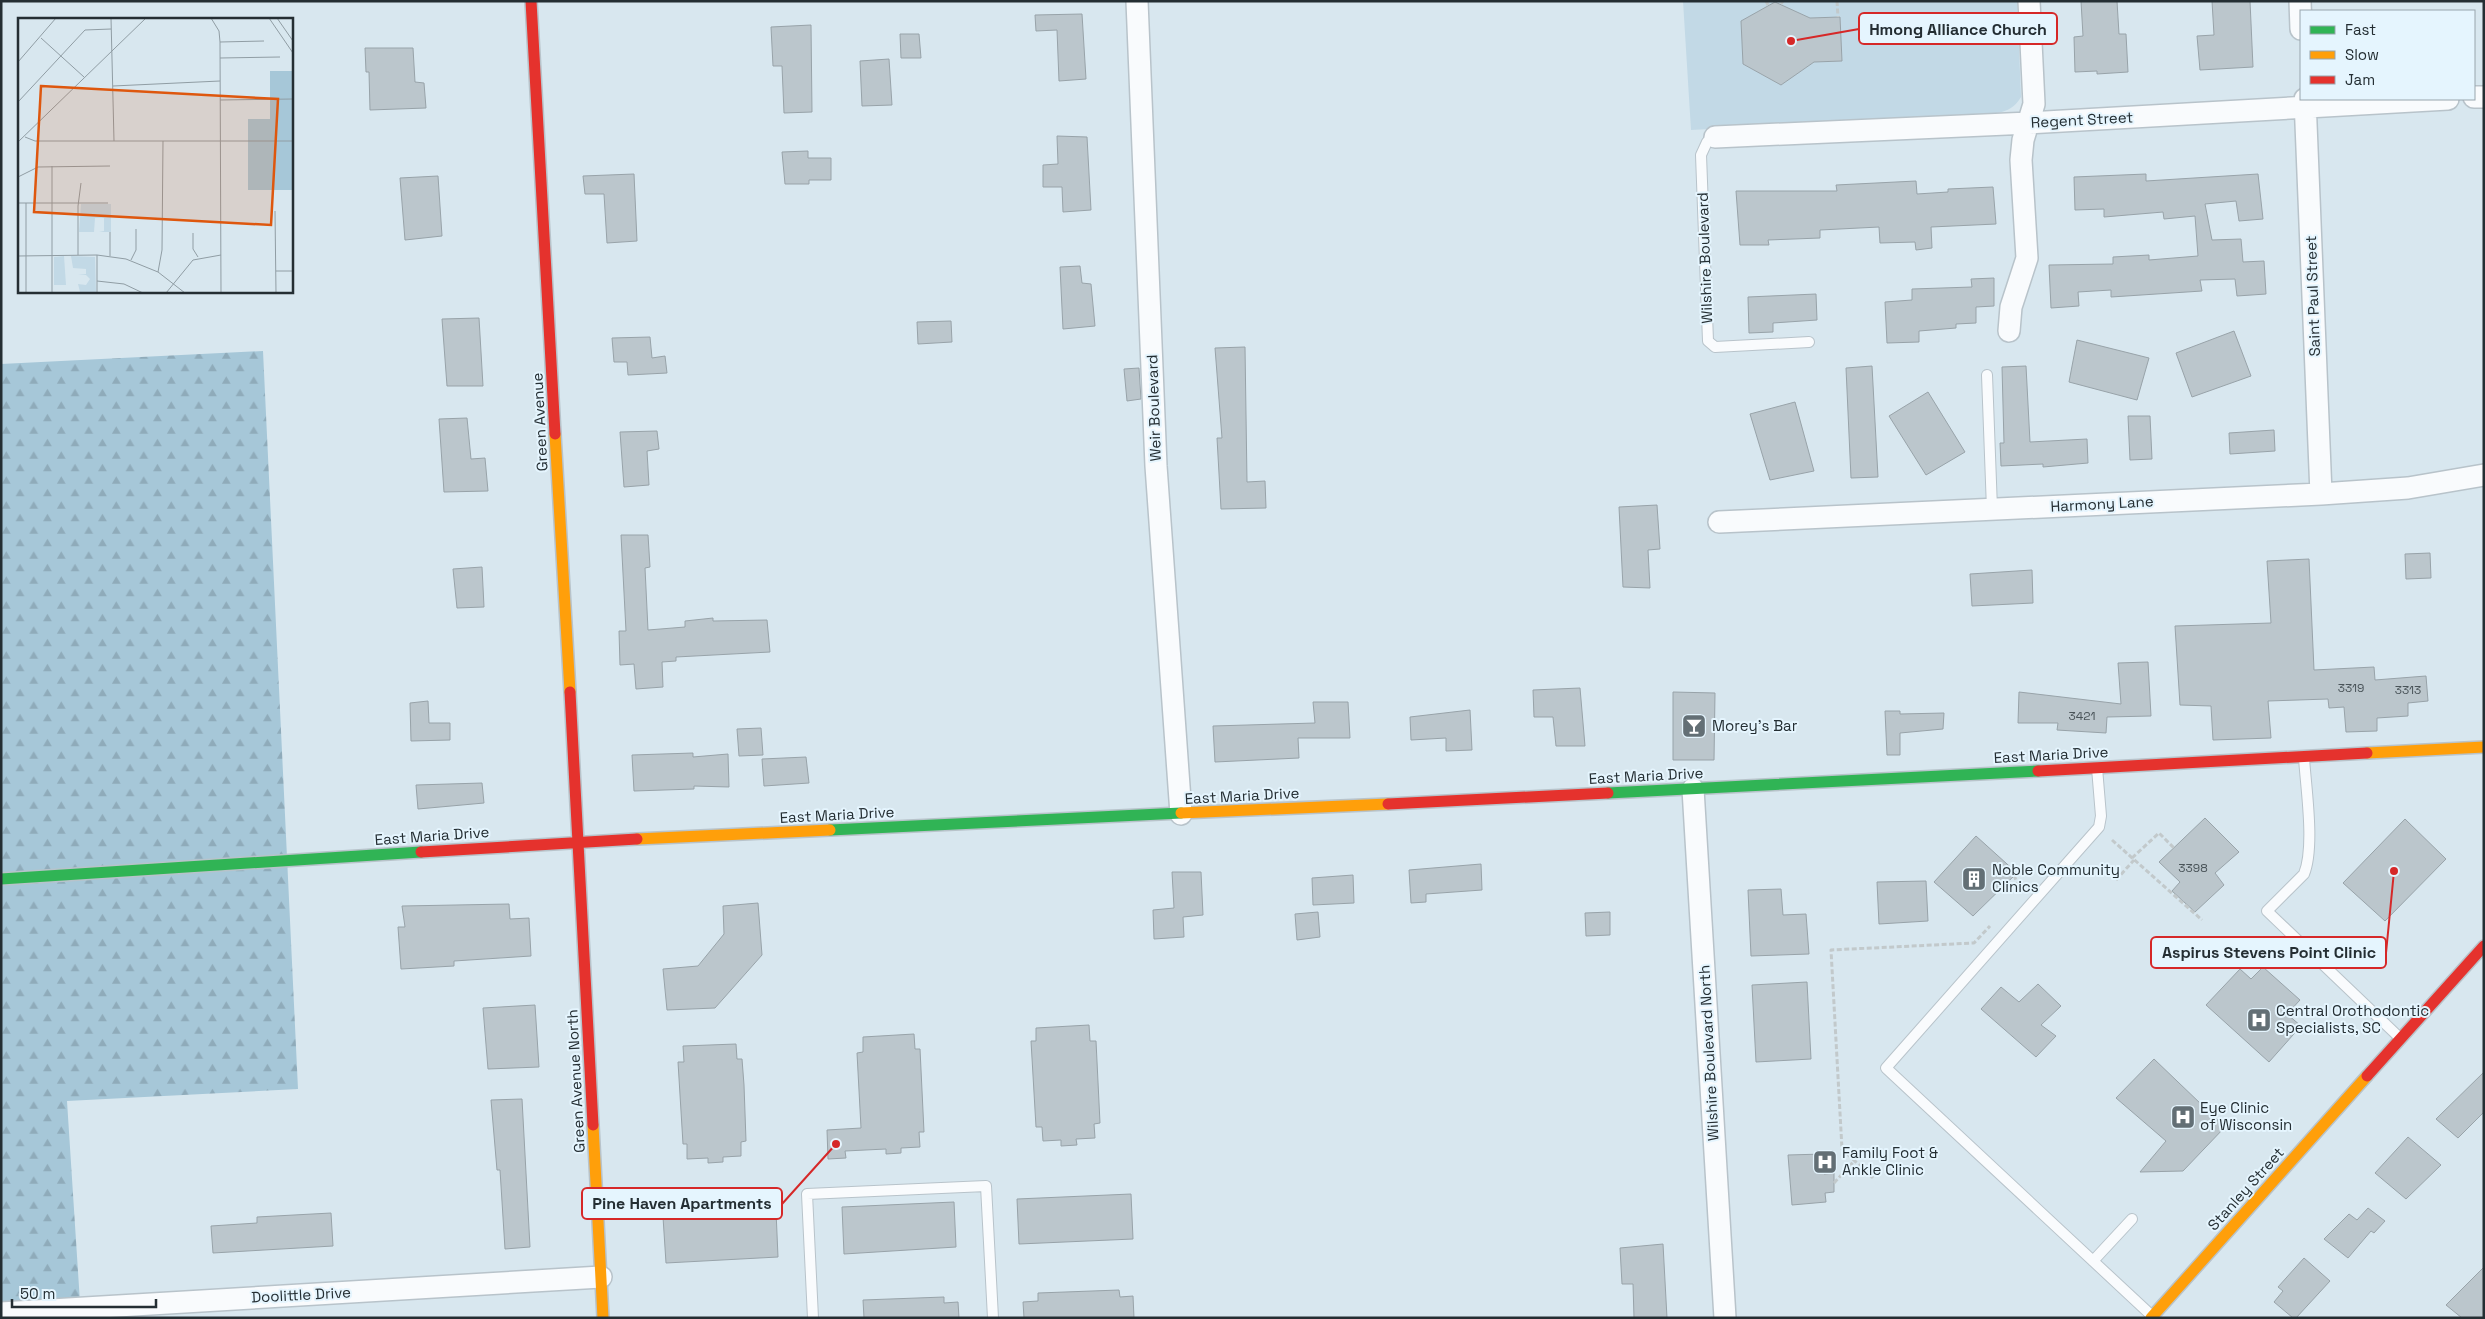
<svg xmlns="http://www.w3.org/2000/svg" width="2485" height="1319" font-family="'Space Grotesk',sans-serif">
<defs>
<pattern id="forest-firs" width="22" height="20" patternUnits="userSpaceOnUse" patternTransform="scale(1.25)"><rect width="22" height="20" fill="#a6c7d8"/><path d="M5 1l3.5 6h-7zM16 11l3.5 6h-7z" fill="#8fabba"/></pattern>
</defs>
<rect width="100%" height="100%" fill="#d8e7ef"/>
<path fill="#c2d9e6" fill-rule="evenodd" d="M1683 1H2017L2021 97C2015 107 2008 111 1997 113L1691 130ZM1775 2 1810 18 1840 17 1842 61 1814 62 1781 85 1743 64 1741 21Z"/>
<path fill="url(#forest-firs)" d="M263 351 298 1089 67 1101 81 1318H1V364Z"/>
<path fill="#bbc6cc" stroke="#98a3a9" d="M2081 1H2117L2119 34H2126L2128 72 2097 74V71L2075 72 2074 37 2083 36Z
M2212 1H2250L2253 67 2200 70 2197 36 2214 35Z
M1775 2 1810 18 1840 17 1842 61 1814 62 1781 85 1743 64 1741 21Z
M1082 14 1086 79 1059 81 1057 30 1036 31 1035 15Z
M811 25 812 112 784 113 782 66H773L771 27Z
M900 34H919L921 58H901Z
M365 48H413L415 82 424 83 426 108 370 110 369 72H366Z
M889 59 892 105 862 106 860 61Z
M1057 136 1087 137 1091 210 1063 212 1062 187H1043V165L1058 164Z
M808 151V158H831V180H809V184H785L782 152Z
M634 174 637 241 607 243 604 194H585L583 176Z
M2146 174V181L2258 174 2263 219 2239 221 2236 201 2205 204 2212 240 2241 239 2243 262 2264 261 2266 294 2237 296 2235 279 2200 280 2202 291 2111 297V290L2078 292 2079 306 2051 308 2049 265 2113 264V257L2149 255V260L2198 256 2195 216 2164 219 2163 212 2104 217V209L2075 210 2074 177Z
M438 176 442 236 405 240 400 178Z
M1916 181 1917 194 1948 192V189L1993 187 1996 224 1931 227 1932 248 1916 250 1915 242 1880 243 1879 227 1820 230V238L1768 240 1769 245H1740L1736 191H1837L1836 185Z
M1080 266 1082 283 1091 284 1095 326 1063 329 1060 267Z
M1994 278V306L1976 307V323L1956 324V328L1919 331V342L1887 343 1885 302 1912 300V289L1972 287 1971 279Z
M1816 294 1817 320 1773 323V332L1749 333 1748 297Z
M479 318 483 386H447L442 319Z
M951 321 952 342 918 344 917 322Z
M2234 331 2251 376 2192 397 2176 353Z
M650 337 652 358 665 356 667 373 628 375 627 362H614L612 338Z
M2077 340 2149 358 2137 400 2069 382Z
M1245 347 1247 482 1265 481 1266 508 1221 509 1217 438H1222L1215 348Z
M1872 366 1878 477 1851 478 1846 368Z
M2026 366 2030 442 2087 439 2088 463 2043 467V464L2001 466 2000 443H2004L2002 367Z
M1139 368 1141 399 1127 401 1124 369Z
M1928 392 1965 452 1926 475 1889 416Z
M1795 402 1814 471 1770 480 1750 414Z
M2128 416H2150L2152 459 2130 460Z
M467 418 471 459 485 458 488 491 444 492 439 419Z
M2274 430 2275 451 2230 454 2229 433Z
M657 431 659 449 647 451 649 485 624 487 620 432Z
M1657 505 1660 549 1648 550 1650 588 1623 587 1619 507Z
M621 535H648L650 567 645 568 648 630 685 627V621L713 618V621L767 620 770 652 676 657V661L662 662 663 687 636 689 634 664 620 665 619 631H626Z
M2430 553 2431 578 2406 579 2405 554Z
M2309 559 2314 670 2374 667 2375 680 2426 676 2428 701 2408 703V716L2377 718V731L2346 732 2344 707 2329 708 2328 699 2268 701 2271 738 2213 740 2211 706 2180 705 2175 626 2271 623 2267 561Z
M482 567 484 607 457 608 453 569Z
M2032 570 2033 603 1972 606 1970 574Z
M2148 662 2151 716 2107 717 2106 733 2057 730 2058 723H2018L2019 692 2121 704 2118 663Z
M1580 688 1585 746H1556L1553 717H1534L1533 690Z
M1673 692 1715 693 1714 760H1673Z
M428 701 429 723H450V740L411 741 410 703Z
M1313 702H1348L1350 738H1298L1299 758 1215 762 1213 726 1315 723Z
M1470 710 1472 750 1446 751V738L1411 740 1410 717Z
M1885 711H1900V714L1944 713 1943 729 1900 733V755H1887Z
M761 728 763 755 739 756 737 729Z
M693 753V757L728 754 729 787 694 786V789L634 791 632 755Z
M806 757 809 783 764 786 762 759Z
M482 783 484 803 418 809 416 785Z
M2205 818 2239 852 2215 873 2224 885 2195 912 2172 891 2180 882 2159 862Z
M2405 819 2446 859 2385 921 2343 883Z
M1976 836 2017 873 1973 916 1934 882Z
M1481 864 1482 890 1426 894V902L1411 903 1409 870Z
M1172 872H1201L1203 915 1183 917 1184 937 1154 939 1153 910 1174 908Z
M1353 875 1354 903 1313 905 1312 878Z
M1926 881 1928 921 1879 924 1877 882Z
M1781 889 1783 915 1806 914 1809 954 1751 956 1748 890Z
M758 903 762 955 715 1008 667 1010 663 969 698 966 724 934 723 906Z
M509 904 510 919 529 918 531 956 454 961V966L401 969 398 927H405L402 906Z
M1318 912 1320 937 1297 940 1295 914Z
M1610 912V935L1586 936 1585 913Z
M2263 967 2300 1000 2287 1014 2301 1026 2269 1062 2206 1005 2240 969 2251 979Z
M1807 982 1811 1059 1756 1062 1752 985Z
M2038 984 2061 1006 2041 1025 2056 1036 2036 1057 1981 1009 2001 987 2019 1002Z
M535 1005 539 1067 488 1069 483 1008Z
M1089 1025 1090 1041H1096L1100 1123 1094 1124 1095 1138 1076 1139 1077 1145 1061 1146V1140L1043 1141 1042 1127H1036L1031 1041H1036V1028Z
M914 1034 915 1049H920L924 1132H919L920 1147 901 1148V1153L886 1154V1149L845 1151 846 1158 828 1159 827 1130 861 1128 857 1053 863 1052V1037Z
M736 1044 737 1059H742L744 1085 746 1141 741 1142V1156L723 1157V1162L708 1163V1158L687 1159V1144H683L678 1062H684L683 1046Z
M2154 1059 2225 1127 2183 1171 2140 1172 2166 1141 2116 1098Z
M2484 1072V1112L2458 1138 2436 1119Z
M522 1099 530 1247 505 1249 500 1170H497L491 1100Z
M2408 1137 2441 1165 2406 1199 2375 1173Z
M1823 1154 1824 1174 1834 1173V1192L1825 1193 1826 1202 1792 1205 1788 1155Z
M1131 1194 1133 1239 1019 1244 1017 1199Z
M954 1202 956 1247 844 1254 842 1207Z
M2368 1208 2385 1221 2374 1233 2371 1231 2348 1258 2324 1239 2349 1214 2357 1220Z
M776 1211 778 1257 666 1263 663 1217Z
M331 1213 333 1246 213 1253 211 1226 257 1223V1217Z
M1663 1244 1667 1318H1634L1633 1284H1622L1620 1248Z
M2304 1258 2330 1281 2296 1318H2293L2274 1302 2283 1291 2278 1287Z
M2484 1267V1318H2462L2446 1305Z
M1119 1290 1120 1297 1133 1296 1134 1318H1024L1023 1302 1038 1301V1293Z
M944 1297V1303L958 1302 959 1318H864L863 1300Z"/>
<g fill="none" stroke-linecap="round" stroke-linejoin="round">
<defs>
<path id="lane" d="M1715 137 1707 142 1701 155 1708 341 1715 347 1809 342
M1987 375 1992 509
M2304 758C2306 789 2315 847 2304 874L2267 911 2400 1038
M2097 768 2101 816 2099 827 1886 1068 2151 1315
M2093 1261 2132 1219
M813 1318 807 1194 986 1186 993 1318"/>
<path id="street" d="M1137 1 1156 466 1181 814
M2300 1 2301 29
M2474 97H2484
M2305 99 2321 494
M1715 137 2029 123 2448 99
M2009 331 2011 307 2027 258 2021 160 2023 140 2034 104 2029 1
M1719 522 2321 494 2408 488 2484 475
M1693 789 1725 1318
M1 1313 601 1277"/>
<path id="fast" d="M1608 793 2038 771
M830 830 1181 813
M1 879 421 852"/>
<path id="slow" d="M555 434 570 692
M2367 753 2484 747
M1181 813 1388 804
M637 839 830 830
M593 1125 603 1318
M2151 1318 2367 1076"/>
<path id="jam" d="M531 1 555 434
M570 692 593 1125
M2038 771 2367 753
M1388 804 1608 793
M421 852 637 839
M2367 1076 2484 946"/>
</defs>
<use href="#lane" stroke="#b8c3ca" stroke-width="12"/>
<use href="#street" stroke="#b8c3ca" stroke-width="24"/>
<use href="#fast" stroke="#b8c3ca" stroke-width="14"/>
<use href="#slow" stroke="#b8c3ca" stroke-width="14"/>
<use href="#jam" stroke="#b8c3ca" stroke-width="14"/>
<path stroke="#c2c9cb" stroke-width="3" stroke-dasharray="5 2.5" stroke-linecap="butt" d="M1766 1 1768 5
M1837 1 1838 17
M1781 4 1783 1
M2112 840 2202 920
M2132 858 2159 833 2174 848
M2014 875 2021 893
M2116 880 2134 860
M1873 1178 1842 1149 1831 950 1974 943 1990 926
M1834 1183 1855 1160"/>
<use href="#lane" stroke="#f9fbfd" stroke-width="10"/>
<use href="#street" stroke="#f9fbfd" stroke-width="21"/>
<use href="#fast" stroke="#30b455" stroke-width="11"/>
<use href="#slow" stroke="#ff9f0a" stroke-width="11"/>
<use href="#jam" stroke="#e5322d" stroke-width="11"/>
</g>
<defs>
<symbol id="bar-square" viewBox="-11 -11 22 22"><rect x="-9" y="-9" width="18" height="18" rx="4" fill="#636f75" stroke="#e5f5fe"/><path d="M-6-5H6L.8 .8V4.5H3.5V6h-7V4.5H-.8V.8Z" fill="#fff"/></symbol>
<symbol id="building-square" viewBox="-11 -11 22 22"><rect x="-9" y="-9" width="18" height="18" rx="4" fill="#636f75" stroke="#e5f5fe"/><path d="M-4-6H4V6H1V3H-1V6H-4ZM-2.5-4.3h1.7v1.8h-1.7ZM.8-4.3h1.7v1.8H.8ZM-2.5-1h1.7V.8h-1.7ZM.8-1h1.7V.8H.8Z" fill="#fff"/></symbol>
<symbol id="hospital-square" viewBox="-11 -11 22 22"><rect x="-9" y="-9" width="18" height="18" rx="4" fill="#636f75" stroke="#e5f5fe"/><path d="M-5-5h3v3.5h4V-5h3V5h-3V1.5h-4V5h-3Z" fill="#fff"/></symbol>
</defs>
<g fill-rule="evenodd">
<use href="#bar-square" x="1680" y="712" width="28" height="28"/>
<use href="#building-square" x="1960" y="865" width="28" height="28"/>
<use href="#hospital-square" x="2245" y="1006" width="28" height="28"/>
<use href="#hospital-square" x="2169" y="1103" width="28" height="28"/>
<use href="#hospital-square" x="1811" y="1148" width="28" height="28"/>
</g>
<g text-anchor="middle" stroke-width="4" stroke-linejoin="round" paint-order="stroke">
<g font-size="12" fill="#4a5459">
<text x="2351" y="692">3319</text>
<text x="2408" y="694">3313</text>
<text x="2082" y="720">3421</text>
<text x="2193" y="872">3398</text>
</g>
<g font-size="15" fill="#242e33" stroke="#e5f5fe">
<text transform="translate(2082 120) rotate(-3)" y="5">Regent Street</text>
<text transform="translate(1705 258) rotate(-92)" y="5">Wilshire Boulevard</text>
<text transform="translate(2313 296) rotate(-92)" y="5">Saint Paul Street</text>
<text transform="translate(1154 408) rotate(-92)" y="5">Weir Boulevard</text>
<text transform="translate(540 422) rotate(-93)" y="5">Green Avenue</text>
<text transform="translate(2102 504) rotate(-3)" y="5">Harmony Lane</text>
<text transform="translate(2051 755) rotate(-3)" y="5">East Maria Drive</text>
<text transform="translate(1646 776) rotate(-3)" y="5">East Maria Drive</text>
<text transform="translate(1242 796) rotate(-3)" y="5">East Maria Drive</text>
<text transform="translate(837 815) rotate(-3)" y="5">East Maria Drive</text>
<text transform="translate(432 836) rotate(-4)" y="5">East Maria Drive</text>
<text transform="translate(1709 1053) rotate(-93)" y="5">Wilshire Boulevard North</text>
<text transform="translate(576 1081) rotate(-93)" y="5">Green Avenue North</text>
<text transform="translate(2246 1189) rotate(-48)" y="5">Stanley Street</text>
<text transform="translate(301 1295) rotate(-3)" y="5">Doolittle Drive</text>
</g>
<g font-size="15" fill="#242e33" stroke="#e5f5fe" text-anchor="start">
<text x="1712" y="731">Morey's Bar</text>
<text x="1992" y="875">Noble Community<tspan x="1992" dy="17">Clinics</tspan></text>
<text x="2276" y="1016">Central Orothodontic<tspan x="2276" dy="17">Specialists, SC</tspan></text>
<text x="2200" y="1113">Eye Clinic<tspan x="2200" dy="17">of Wisconsin</tspan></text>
<text x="1842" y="1158">Family Foot &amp;<tspan x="1842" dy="17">Ankle Clinic</tspan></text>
</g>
</g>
<g transform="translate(18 18)">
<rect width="275" height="275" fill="#d8e7ef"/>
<path d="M63 186H93V214H81L86 213V200H77L76 214H61ZM46 238 48 267H36V239ZM53 238 77 239 78 275H55L62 274 60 266 68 267 72 261 68 257H60L68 256V251L55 250Z" fill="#c2d9e6"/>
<path d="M252 53H275V172H230V101H252Z" fill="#a6c7d8"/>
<path fill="none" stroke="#909da4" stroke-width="1" d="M93 0 96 123M193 0 201 13 202 24 203 275M251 0 275 35M259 0 275 23M23 20 66 59M202 24 246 23M202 40 262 39M0 44 38 0M95 68 202 63M202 82 275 81M0 84 67 12 93 11M7 119 17 123H275M0 124 128 0M0 159 20 149 92 148M0 185H90M8 185V275M257 193 258 275M175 215V231L180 239M60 237V188L63 165M79 237V275M0 238 79 237 108 241 140 254 167 275M92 238V214M113 242 118 232V211M258 253H275M140 254 144 232 145 123M79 263 106 266 125 275M34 275V148M148 275 175 242 203 237"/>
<path fill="#de570e" fill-opacity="0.15" stroke="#de570e" stroke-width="2.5" d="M23 68 260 81 253 207 16 194Z"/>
<rect width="275" height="275" fill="none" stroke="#242e33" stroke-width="2.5"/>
</g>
<path fill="none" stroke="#d62828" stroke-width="2" d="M1791 41L1859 29M2394 871L2386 953M836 1144L782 1204"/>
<g fill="#d62828" stroke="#e5f5fe" stroke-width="2">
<circle cx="1791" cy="41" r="5"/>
<circle cx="2394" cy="871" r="5"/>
<circle cx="836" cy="1144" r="5"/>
</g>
<g fill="#e5f5fe" stroke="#d62828" stroke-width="2">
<rect x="1859" y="13" width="198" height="31" rx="5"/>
<rect x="2151" y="937" width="235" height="31" rx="5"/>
<rect x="582" y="1188" width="200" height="31" rx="5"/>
</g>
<g font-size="16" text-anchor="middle" font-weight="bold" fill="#242e33">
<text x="1958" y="35">Hmong Alliance Church</text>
<text x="2269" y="958">Aspirus Stevens Point Clinic</text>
<text x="682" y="1209">Pine Haven Apartments</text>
</g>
<rect width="2485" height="1319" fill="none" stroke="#242e33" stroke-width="5"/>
<rect x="2300" y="10" width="175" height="90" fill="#e5f5fe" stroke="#98a5ad"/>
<rect x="2310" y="26" width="25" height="8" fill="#30b455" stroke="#98a5ad"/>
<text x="2345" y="35" font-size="15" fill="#242e33">Fast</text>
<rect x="2310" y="51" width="25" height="8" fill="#ff9f0a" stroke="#98a5ad"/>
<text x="2345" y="60" font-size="15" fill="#242e33">Slow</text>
<rect x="2310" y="76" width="25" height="8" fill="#e5322d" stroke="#98a5ad"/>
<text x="2345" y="85" font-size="15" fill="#242e33">Jam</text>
<path d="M12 1299v8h144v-8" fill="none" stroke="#242e33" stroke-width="2.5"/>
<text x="20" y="1299" font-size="15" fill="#242e33" stroke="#e5f5fe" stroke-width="4" paint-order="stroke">50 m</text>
</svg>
